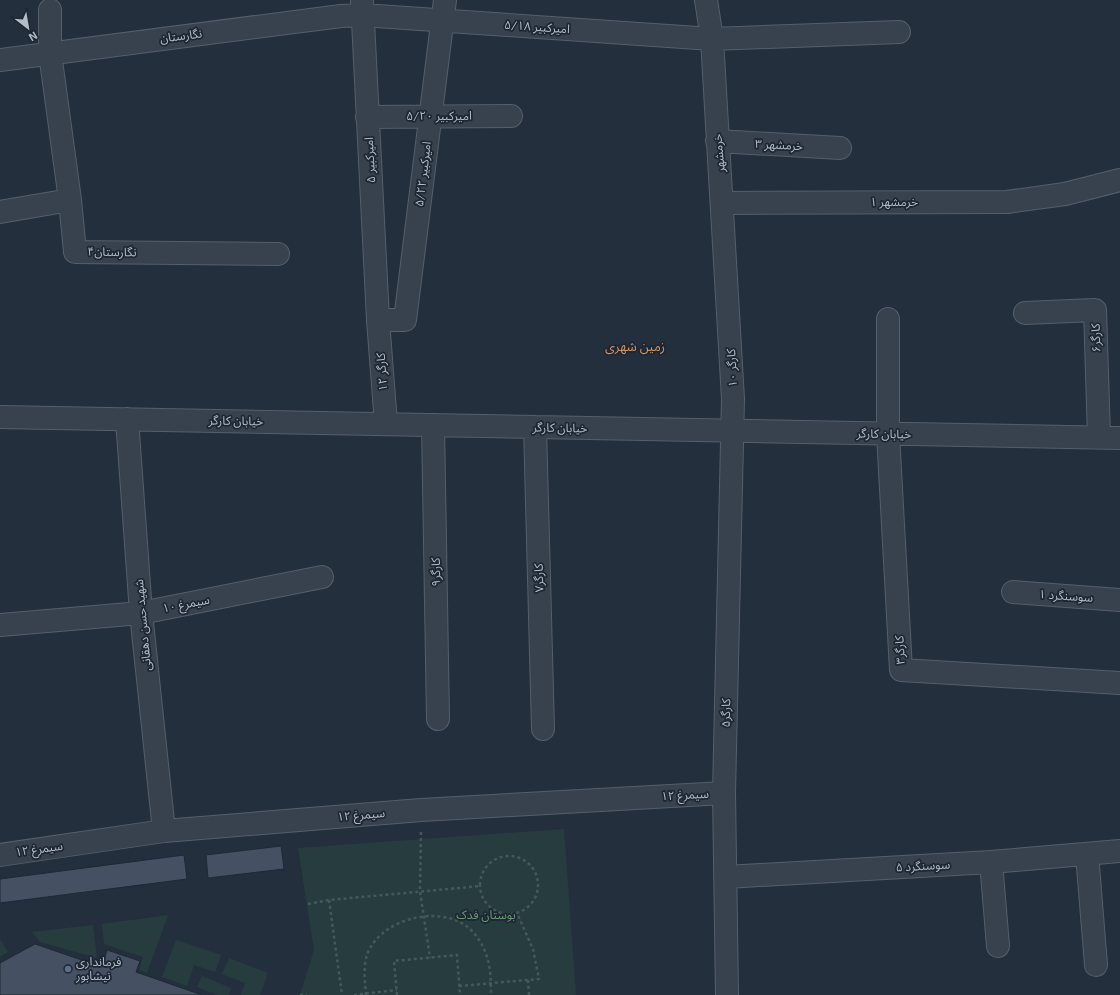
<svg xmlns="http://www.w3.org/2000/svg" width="1120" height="995" font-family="'Exo 2','Noto Sans Arabic',sans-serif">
<rect width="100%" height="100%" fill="#242f3e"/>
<path fill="#263c3f" d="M564 829 576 995H300L314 950 298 848Z
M168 915 147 973 139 970 143 957 104 944 102 924Z
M93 925 97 958 40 942 32 932Z
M0 939 8 952 0 957Z
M176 940 221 955 215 972 194 965 187 986 162 977Z
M229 958 268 973 260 995H241L245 983 222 974Z
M202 976 231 988 229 995H217L197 987Z"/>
<path fill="#455162" stroke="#1f2835" d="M281 846 284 869 208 878 206 855Z
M184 855 187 879 0 903V879Z
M35 944 102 967 107 950 140 961 136 972 202 995H0V963Z"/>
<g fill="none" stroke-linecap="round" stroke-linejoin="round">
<defs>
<path id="minor" d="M706 0 712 39 733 399 724 793 727 995
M362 1 378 320 386 424
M50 10V53L70 200 75 252 278 254
M0 60 341 16 362 15 712 39 899 32
M367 117 511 116
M717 141 840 148
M723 203 1007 202 1065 194 1120 180
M0 212 70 200
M1025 313 1095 310 1099 437
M888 319V434L901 670 1120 683
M378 320H405L445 0
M0 417 1120 438
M127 419 141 613 164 831
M433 425 438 719
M535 427 543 729
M1013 592 1120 600
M0 625 141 613 322 577
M1087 854 1096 965
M0 855 164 831 421 810 724 793
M991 862 998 946
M726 877 991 862 1120 851"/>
</defs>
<use href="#minor" stroke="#565f6c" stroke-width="24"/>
<path stroke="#44595c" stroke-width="2.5" stroke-dasharray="3 3" stroke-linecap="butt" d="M421 832 420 891 430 958
M480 885a29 29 0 1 1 58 0a29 29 0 1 1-58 0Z
M329 900 342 995
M308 904 329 900 481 886
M528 980 529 995
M459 986 539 979 533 949 517 913
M300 995H307
M354 995 397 990
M366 995C365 983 363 967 367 955 380 917 446 902 473 932 490 952 491 971 491 995
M397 995 394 961 457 955 460 995"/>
<use href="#minor" stroke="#38414e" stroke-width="22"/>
</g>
<circle fill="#5c6f8a" stroke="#1d2633" stroke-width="1.5" cx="68" cy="969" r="4"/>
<g text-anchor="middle" stroke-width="3.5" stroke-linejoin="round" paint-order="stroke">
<g font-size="12" fill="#b4bcc9" stroke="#1d2633">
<text transform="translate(537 27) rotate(4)" y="4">امیرکبیر ۵/۱۸</text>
<text transform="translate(181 36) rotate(-7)" y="4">نگارستان</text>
<text x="439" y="120">امیرکبیر ۵/۲۰</text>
<text transform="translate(779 145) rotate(3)" y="4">خرمشهر ۳</text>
<text transform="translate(719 153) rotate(-95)" y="4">خرمشهر</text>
<text transform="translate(370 160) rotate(-93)" y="4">امیرکبیر ۵</text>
<text transform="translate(423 174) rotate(-83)" y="4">امیرکبیر ۵/۲۲</text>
<text x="894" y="206">خرمشهر ۱</text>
<text transform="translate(112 252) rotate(1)" y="4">نگارستان۴</text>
<text transform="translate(1096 338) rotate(-92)" y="4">کارگر۶</text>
<text transform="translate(732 368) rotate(-93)" y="4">کارگر ۱۰</text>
<text transform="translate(382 372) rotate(-94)" y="4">کارگر ۱۲</text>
<text transform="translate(236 421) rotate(1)" y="4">خیابان کارگر</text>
<text transform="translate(560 428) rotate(1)" y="4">خیابان کارگر</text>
<text transform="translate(884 434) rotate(1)" y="4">خیابان کارگر</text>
<text transform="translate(436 572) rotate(-91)" y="4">کارگر۹</text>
<text transform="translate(539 578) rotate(-92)" y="4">کارگر۷</text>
<text transform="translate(1066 596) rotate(4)" y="4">سوسنگرد ۱</text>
<text transform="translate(186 604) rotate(-11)" y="4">سیمرغ ۱۰</text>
<text transform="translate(143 625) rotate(-95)" y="4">شهید حسن دهقانی</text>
<text transform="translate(900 650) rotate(-93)" y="4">کارگر۳</text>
<text transform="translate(726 713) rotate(-89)" y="4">کارگر۵</text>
<text transform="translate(685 795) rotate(-3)" y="4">سیمرغ ۱۲</text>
<text transform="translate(361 815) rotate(-5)" y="4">سیمرغ ۱۲</text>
<text transform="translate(39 849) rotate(-8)" y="4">سیمرغ ۱۲</text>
<text transform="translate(923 866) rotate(-3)" y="4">سوسنگرد ۵</text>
</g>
<g font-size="12" fill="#6b9a76" stroke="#1d2633">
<text x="486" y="919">بوستان فدک</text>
</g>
<g font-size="12" fill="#b4bcc9" stroke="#1d2633" text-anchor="start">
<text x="76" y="966">فرمانداری<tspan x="76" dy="14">نیشابور</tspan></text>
</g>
<g font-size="13" fill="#d59563" stroke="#1d2633">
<text x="635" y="351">زمین شهری</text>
</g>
</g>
<g transform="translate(28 28) rotate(149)" stroke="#1d2633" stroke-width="3" paint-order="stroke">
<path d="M0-3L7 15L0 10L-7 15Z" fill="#b4bcc9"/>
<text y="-6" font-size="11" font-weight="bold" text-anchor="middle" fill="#b4bcc9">N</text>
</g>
</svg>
